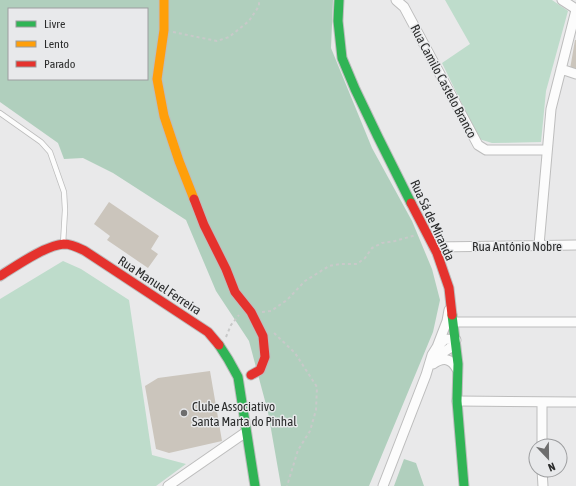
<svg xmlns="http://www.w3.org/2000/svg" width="576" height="486" font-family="'Asap Condensed',sans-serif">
<rect width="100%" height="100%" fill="#e9e9ea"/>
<path fill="#bedccb" d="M445 0H552L568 11 546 91 541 142 492 143 479 139 442 63 470 44Z
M63 261 81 269 129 300 152 455 186 464 156 486H0V299Z"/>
<path fill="#b0cfbd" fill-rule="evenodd" d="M0 0H333L331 48 372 148 412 221 432 269 440 300 433 332 369 486H281L268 412 249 341 216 291 186 220 113 173 83 158 64 159 58 143 0 102ZM9 9H147V79H9Z
M404 459 416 463 424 486H394Z"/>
<path fill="#cbc5bc" d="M575 40H576V70L570 69Z
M109 202 159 236 151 249 158 254 148 268 107 240 110 236 94 224Z
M210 371 222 441 169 453 156 449 145 386 158 378Z"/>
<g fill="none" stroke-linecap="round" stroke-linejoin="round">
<defs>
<path id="lane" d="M0 113 41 142 50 152 64 192 65 210 63 244"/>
<path id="street" d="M396 0 404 7 478 145 486 150H547
M562 0 576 9
M561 69 576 74
M539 245 551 109 576 10
M434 247 576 245
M448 324 453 322H576
M432 363 439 355 450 348 456 340 445 339 439 345
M433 364C443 357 451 358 457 369
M457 401 576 402
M542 446V402
M542 470 543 486
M168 486 246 432
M383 486 426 375 432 355 437 347 447 321 449 310"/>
<path id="fast" d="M339 0 338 21 342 58 355 89 378 137 411 203
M452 315 458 364 457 401 464 486
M219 345 228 359 238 377 255 486"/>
<path id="slow" d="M164 0V30L157 79 164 116 179 161 194 199"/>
<path id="jam" d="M194 199 204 225 226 269 235 292 251 312 263 336 265 357 260 370 251 375
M411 203 437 253 449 288 452 315
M0 276C16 266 46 245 64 244 72 244 79 248 85 251L208 332 219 345"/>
</defs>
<use href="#lane" stroke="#bdbdbd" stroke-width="6"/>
<use href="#street" stroke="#bdbdbd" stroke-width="11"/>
<use href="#fast" stroke="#bdbdbd" stroke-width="11"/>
<use href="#slow" stroke="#bdbdbd" stroke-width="11"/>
<use href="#jam" stroke="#bdbdbd" stroke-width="11"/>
<path stroke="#c8c9c9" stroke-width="2" stroke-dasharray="3 3" stroke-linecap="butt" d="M173 32 217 41 229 37 249 21 259 6V0
M262 312 271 311 287 300 305 281 329 266 340 264H357L365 258 372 248 382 243 395 241 416 235
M274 333 295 353 317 387 316 410 310 431 298 450 287 486
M226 337 231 325 239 315"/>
<use href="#lane" stroke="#fcfcfc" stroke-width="4.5"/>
<use href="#street" stroke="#fcfcfc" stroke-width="9"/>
<use href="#fast" stroke="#30b455" stroke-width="9"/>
<use href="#slow" stroke="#ff9f0a" stroke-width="9"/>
<use href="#jam" stroke="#e5322d" stroke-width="9"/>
</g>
<circle fill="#6e6e6e" stroke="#e8e9eb" stroke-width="1.5" cx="184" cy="413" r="4"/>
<g text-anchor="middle" stroke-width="3" stroke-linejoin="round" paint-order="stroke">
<g font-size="13" fill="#2b2c2c" stroke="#e8e9eb">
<text transform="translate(444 81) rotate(62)" y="5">Rua Camilo Castelo Branco</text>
<text transform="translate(433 220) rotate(65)" y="5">Rua Sá de Miranda</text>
<text x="517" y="251">Rua António Nobre</text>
<text transform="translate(160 285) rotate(33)" y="5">Rua Manuel Ferreira</text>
</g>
<g font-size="13" fill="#2b2c2c" stroke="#e8e9eb" text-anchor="start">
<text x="192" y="411">Clube Associativo<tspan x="192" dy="15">Santa Marta do Pinhal</tspan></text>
</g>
</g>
<rect x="8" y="8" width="140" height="72" fill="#e8e9eb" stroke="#9c9d9f"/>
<rect x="16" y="21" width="20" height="6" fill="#30b455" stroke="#9c9d9f"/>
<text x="44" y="28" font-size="12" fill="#2b2c2c">Livre</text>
<rect x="16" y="41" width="20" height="6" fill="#ff9f0a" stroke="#9c9d9f"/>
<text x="44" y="48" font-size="12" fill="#2b2c2c">Lento</text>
<rect x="16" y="61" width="20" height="6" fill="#e5322d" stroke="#9c9d9f"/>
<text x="44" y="68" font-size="12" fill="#2b2c2c">Parado</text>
<g transform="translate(548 458) rotate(158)"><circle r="19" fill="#e8e9eb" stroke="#9c9d9f"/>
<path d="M0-3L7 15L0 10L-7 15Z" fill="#6e6e6e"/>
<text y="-6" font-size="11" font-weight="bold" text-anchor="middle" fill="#2b2c2c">N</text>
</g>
</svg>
